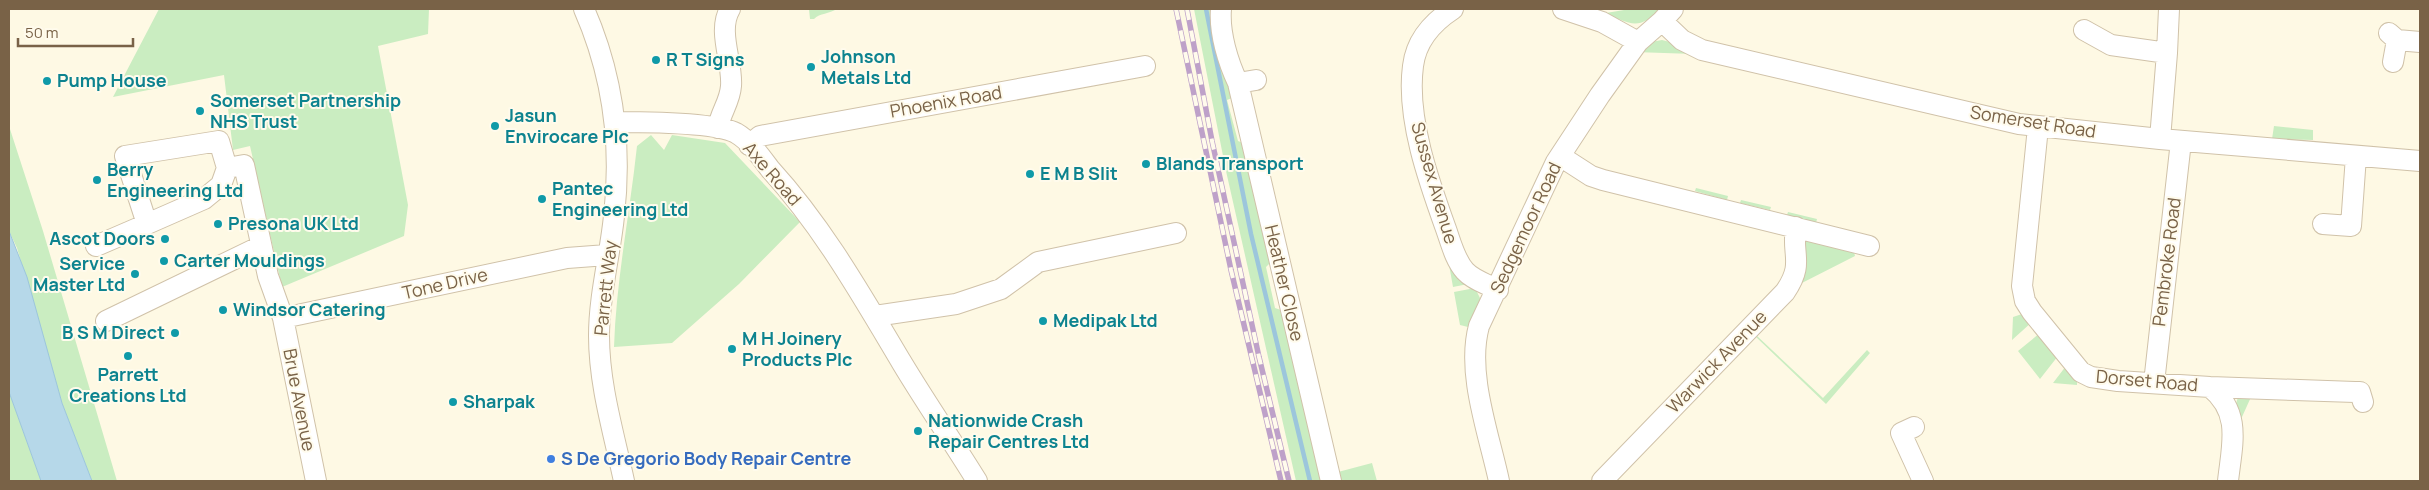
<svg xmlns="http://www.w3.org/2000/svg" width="2429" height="490" font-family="Manrope,sans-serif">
<rect width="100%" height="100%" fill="#fef9e4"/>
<path fill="#caedc1" d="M159 9H429L428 34 378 46 408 205 404 236 282 287 250 146 233 150 224 75 113 97Z
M809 9H837C829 14 820 13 814 19H810Z
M1194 9H1216L1232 98 1227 100 1238 141 1243 143 1271 262 1266 267 1275 308 1281 310 1323 481H1296L1226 171Z
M1630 9H1659C1641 31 1628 24 1606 13Z
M1662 40 1674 43 1694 54 1634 52 1646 43Z
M9 126 43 231 117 481H92L62 403 17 248 9 231Z
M2274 126 2313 130V140L2272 139Z
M651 135 664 150 672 135 725 143 800 222 739 284 672 343 614 347C616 281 630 212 637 146Z
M1696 188 1728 196 1727 200 1695 191Z
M1741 200 1771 207 1770 210 1740 203Z
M1788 212 1817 219 1816 223 1787 215Z
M1806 238 1854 252 1855 256 1796 286 1804 241Z
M1448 259 1468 284 1453 287Z
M1475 288 1481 300 1472 328 1460 325 1454 292Z
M2025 313 2032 322 2012 340 2013 317Z
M2040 333 2058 356 2040 379 2018 351Z
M1756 335 1823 398 1867 350 1870 353 1826 404 1755 336Z
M2066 366 2077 376V385L2053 383Z
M9 392 41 481H9Z
M2238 397H2251L2237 428 2235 407Z
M1372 463 1377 481H1342L1338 472Z"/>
<path fill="#b6d8e9" stroke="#9cc6dc" d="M9 231 27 277 62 403 92 481H41L9 392Z"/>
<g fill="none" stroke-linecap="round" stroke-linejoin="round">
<path stroke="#9cc6dc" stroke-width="4.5" d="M1206 9 1251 234 1310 481"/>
<defs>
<path id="minor" d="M584 9C613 75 622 145 614 216 610 256 599 295 599 336 599 385 614 434 624 481
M1221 9C1219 33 1228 62 1238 83L1256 80
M1453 9C1433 22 1416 41 1413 66 1406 118 1429 182 1446 229 1451 243 1455 260 1465 271 1473 280 1487 284 1498 290
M1563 9 1602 22 1638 42
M1662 21 1682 40 1702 50 2019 124 2160 139 2420 161
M2084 30 2111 45 2167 53 2169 9
M2389 33 2397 40 2420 42
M2393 62 2397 40
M1238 83 1331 481
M616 122C642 122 715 122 736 133 750 141 761 157 770 169 823 227 862 296 902 363 926 403 953 442 977 481
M2038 127 2022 286 2025 301 2032 312 2081 372 2091 377 2118 381 2210 387 2355 392H2360L2363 402
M718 128C720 113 730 102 731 86 733 62 717 31 730 9
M2160 139 2167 53
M749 145 760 136 1145 66
M1560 156 1591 176 1603 180 1869 246
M147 224 204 199 221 185 227 168
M2323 224 2351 226 2356 156
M96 246 147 224 125 156 219 141 227 168 244 165 268 276 283 318 316 481
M875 316 956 304 1001 289 1038 262 1176 233
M283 318 567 258 607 255
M106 321 261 246
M2154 383 2181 141
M2210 387C2242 413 2232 444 2228 481
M1914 427 1901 433 1923 481
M1499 481C1489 434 1466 373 1479 326L1556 162 1600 95 1638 42 1662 21 1673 9
M1602 481 1785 292C1805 263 1791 255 1796 227"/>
</defs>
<use href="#minor" stroke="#d0c2a9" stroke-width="22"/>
<use href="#minor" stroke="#fff" stroke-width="20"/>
<defs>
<path id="rail" d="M1176 9 1231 270 1281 481
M1187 9 1212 141 1259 357 1289 481"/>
</defs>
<use href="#rail" stroke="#bea1c9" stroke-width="5.5"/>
<use href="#rail" stroke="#fffbec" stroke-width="4" stroke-dasharray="11" stroke-linecap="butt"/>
</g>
<g fill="#0f9aa8" stroke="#fffbec" stroke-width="2">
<circle cx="656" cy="60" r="5"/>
<circle cx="811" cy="67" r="5"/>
<circle cx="47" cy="81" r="5"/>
<circle cx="200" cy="111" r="5"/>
<circle cx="495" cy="126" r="5"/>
<circle cx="1146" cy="164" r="5"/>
<circle cx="1030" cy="174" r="5"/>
<circle cx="97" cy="180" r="5"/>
<circle cx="542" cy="199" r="5"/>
<circle cx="218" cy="224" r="5"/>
<circle cx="165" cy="239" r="5"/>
<circle cx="164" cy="261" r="5"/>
<circle cx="135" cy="274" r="5"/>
<circle cx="223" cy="310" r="5"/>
<circle cx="1043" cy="321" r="5"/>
<circle cx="175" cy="333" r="5"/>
<circle cx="732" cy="349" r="5"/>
<circle cx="128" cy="356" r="5"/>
<circle cx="453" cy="402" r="5"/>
<circle cx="918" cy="431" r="5"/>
</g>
<circle fill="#3f7fe0" stroke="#fffbec" stroke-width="2" cx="551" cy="459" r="5"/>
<g text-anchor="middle" stroke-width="4" stroke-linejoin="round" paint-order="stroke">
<g font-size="18" font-weight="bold" fill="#0d838f" stroke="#fffbec" text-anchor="start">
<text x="821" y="63">Johnson<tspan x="821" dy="21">Metals Ltd</tspan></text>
<text x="666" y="66">R T Signs</text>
<text x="57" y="87">Pump House</text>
<text x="210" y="107">Somerset Partnership<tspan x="210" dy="21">NHS Trust</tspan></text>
<text x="505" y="122">Jasun<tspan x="505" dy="21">Envirocare Plc</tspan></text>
<text x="1156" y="170">Blands Transport</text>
<text x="107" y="176">Berry<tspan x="107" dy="21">Engineering Ltd</tspan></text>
<text x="1040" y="180">E M B Slit</text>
<text x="552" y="195">Pantec<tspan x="552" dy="21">Engineering Ltd</tspan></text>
<text x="228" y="230">Presona UK Ltd</text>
<text x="155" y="245" text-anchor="end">Ascot Doors</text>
<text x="174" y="267">Carter Mouldings</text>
<text x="125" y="270" text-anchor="end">Service<tspan x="125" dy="21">Master Ltd</tspan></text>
<text x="233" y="316">Windsor Catering</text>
<text x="1053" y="327">Medipak Ltd</text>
<text x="165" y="339" text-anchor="end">B S M Direct</text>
<text x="742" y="345">M H Joinery<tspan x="742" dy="21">Products Plc</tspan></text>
<text x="128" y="381" text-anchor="middle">Parrett<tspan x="128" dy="21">Creations Ltd</tspan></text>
<text x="463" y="408">Sharpak</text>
<text x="928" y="427">Nationwide Crash<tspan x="928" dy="21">Repair Centres Ltd</tspan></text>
</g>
<g font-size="18" fill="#796247" stroke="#fffbec">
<text transform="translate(946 102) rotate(-10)" y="6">Phoenix Road</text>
<text transform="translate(2033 122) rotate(9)" y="6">Somerset Road</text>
<text transform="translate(772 174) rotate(49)" y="6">Axe Road</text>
<text transform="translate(1434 183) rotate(74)" y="6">Sussex Avenue</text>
<text transform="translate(1526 228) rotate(-65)" y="6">Sedgemoor Road</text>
<text transform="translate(2167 262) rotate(-83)" y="6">Pembroke Road</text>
<text transform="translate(1284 283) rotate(77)" y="6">Heather Close</text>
<text transform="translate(445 284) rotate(-13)" y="6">Tone Drive</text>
<text transform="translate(606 288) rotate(-84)" y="6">Parrett Way</text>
<text transform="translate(1717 362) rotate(-46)" y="6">Warwick Avenue</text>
<text transform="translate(2147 381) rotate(5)" y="6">Dorset Road</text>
<text transform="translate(299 400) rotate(79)" y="6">Brue Avenue</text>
</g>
<g font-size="18" font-weight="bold" fill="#366cbe" stroke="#fffbec" text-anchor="start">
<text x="561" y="465">S De Gregorio Body Repair Centre</text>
</g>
</g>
<rect width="2429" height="490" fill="none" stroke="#796247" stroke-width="20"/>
<path d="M18 38v8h115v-8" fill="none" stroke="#796247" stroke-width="2.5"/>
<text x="25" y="38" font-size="15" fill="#796247" stroke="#fffbec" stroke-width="4" paint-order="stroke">50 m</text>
</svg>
